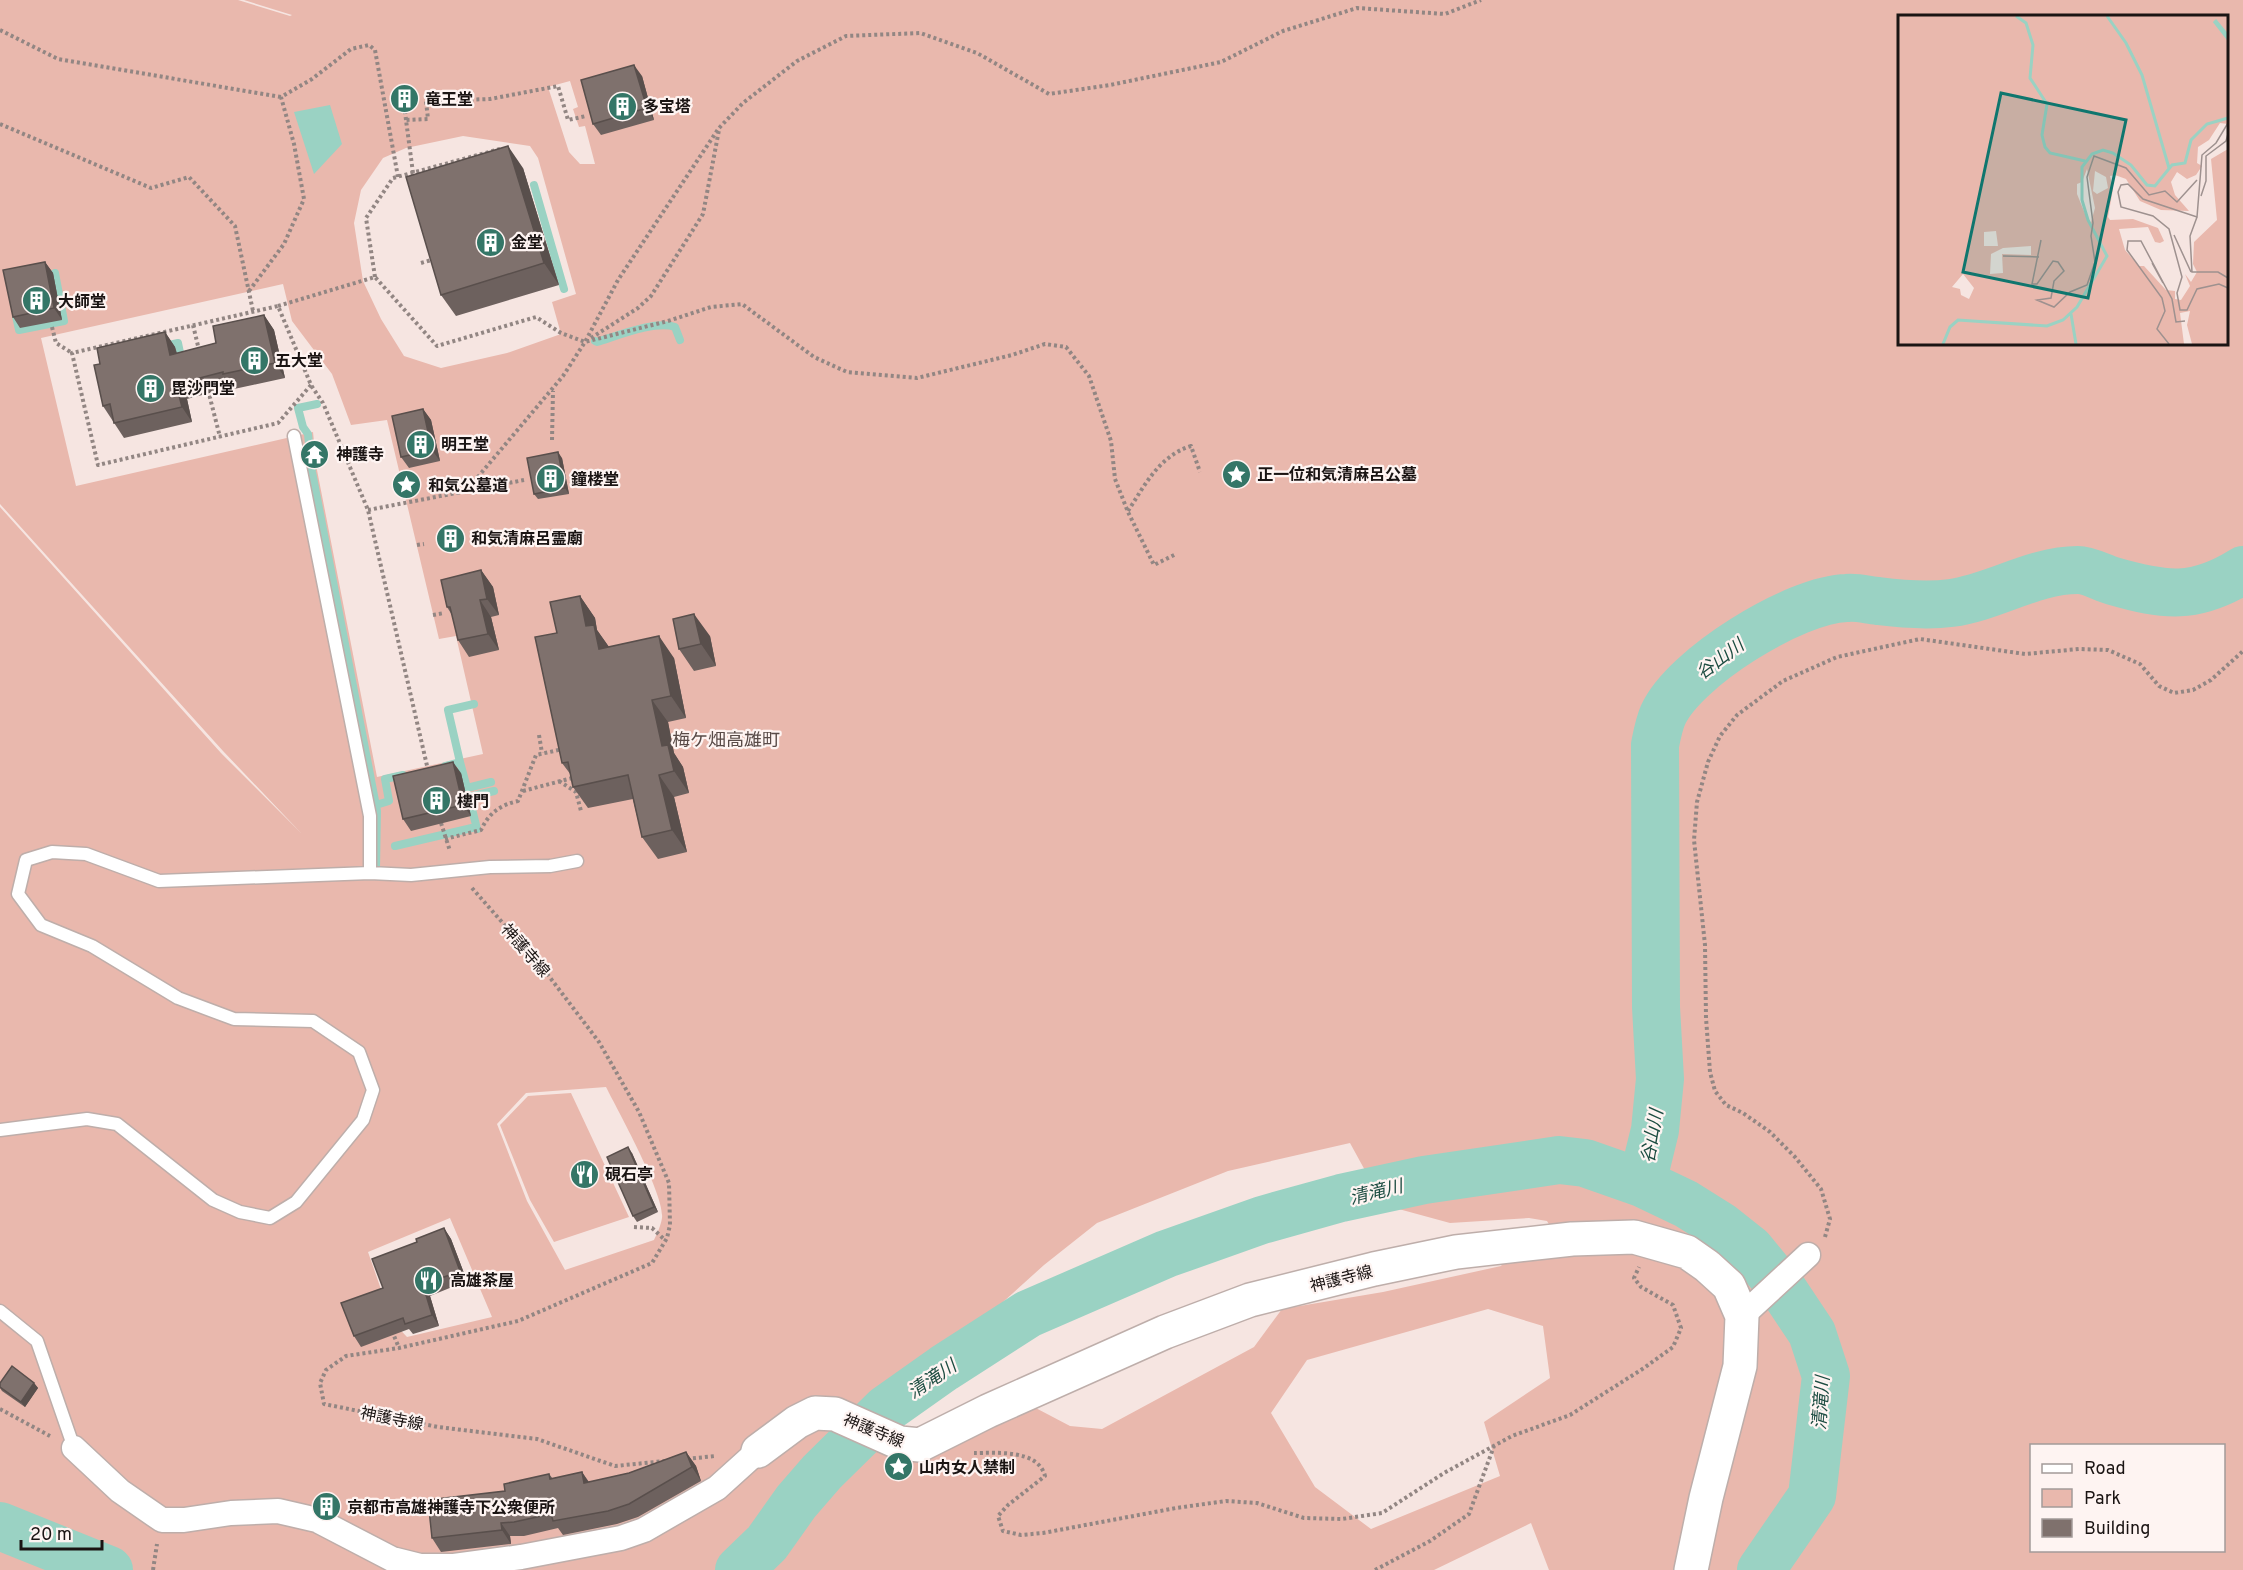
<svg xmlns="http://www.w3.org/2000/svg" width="2243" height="1570" font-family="Overpass,'Noto Sans JP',sans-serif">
<rect width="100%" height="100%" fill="#f6e5e1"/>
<path fill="#e9b8ad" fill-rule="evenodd" d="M0 0H238L290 16 292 15 244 0H2243V1570H1549L1531 1523 1434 1570H0V507L221 753 302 834 223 751 0 504ZM1900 16H2226V344H1900ZM570 81 578 107 573 109 579 127 585 126 595 164H580L569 152 548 87ZM463 136 530 146 538 158 576 294 552 302 561 334 507 353 441 368 404 356 381 319 363 281 354 223 361 190 383 158 406 148ZM283 284 292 321 332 374 351 425 387 420 439 639 456 636 483 754 377 777 317 470 313 432 76 486 41 338ZM606 1087C618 1111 665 1195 662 1218 661 1225 657 1234 654 1240L565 1270 527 1201 497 1124 526 1093ZM1350 1143 1384 1205 1450 1223 1529 1218 1547 1221 1555 1234 1511 1252 1501 1266 1383 1292 1282 1309 1254 1347 1102 1429 1070 1426 1030 1405 920 1453 873 1410 940 1359 1044 1265 1097 1223 1228 1171ZM450 1218 492 1317 407 1337 392 1321 368 1252ZM1488 1309 1543 1326 1550 1378 1484 1422 1500 1476 1371 1529 1315 1487 1271 1413 1307 1360ZM2032 1446H2224V1550H2032Z
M571 1093 629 1217 554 1242 530 1200 500 1125 528 1096Z"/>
<path fill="#9ad2c3" d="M330 105 342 144 314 174 294 112Z"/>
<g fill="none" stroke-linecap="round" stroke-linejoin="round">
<path stroke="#9ad2c3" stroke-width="8" d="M534 185 564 289
M16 316 19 330 64 321 55 273
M595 341 597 342C617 336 656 320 675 327L680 340
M165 346 178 343 182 362
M317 404 298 408 303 427 308 434 312 472 377 811 376 868
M460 762 467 788 491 782
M445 766 460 762 448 710 474 704
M376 805 389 801 385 779 403 775
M477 829 469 797 494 791
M395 846 476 827"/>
<path stroke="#9ad2c3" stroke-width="48" d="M1642 1183 1655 1130 1660 1079 1656 1007 1655 745C1657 735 1659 724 1663 715 1684 668 1795 599 1847 598 1857 597 1868 600 1878 601 1902 604 1927 606 1951 603 1995 597 2033 570 2078 570 2089 570 2102 578 2113 581 2165 596 2195 600 2243 570
M0 1526 109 1570
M739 1570 767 1543 796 1502 822 1472 886 1409 944 1368 1028 1314 1166 1254 1262 1220 1341 1198 1424 1180 1559 1160 1585 1163 1642 1183 1686 1204 1721 1226 1750 1249 1782 1288 1812 1333 1826 1376 1812 1496 1761 1570"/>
<defs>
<path id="service" d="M294 436 370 816V873
M0 1130 87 1119 117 1124 213 1200 240 1212 270 1218 296 1202 363 1120 373 1090 359 1052 313 1021 234 1019 178 998 92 946 41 925 18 894 26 860 52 852 86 854 159 881 370 873 411 875 490 867 550 866 577 861
M0 1311 37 1341 74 1448"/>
<path id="minor" d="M1742 1316 1808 1255
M74 1448 120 1491 162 1520H184L231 1513 278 1511 317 1520 392 1559 420 1566H454L521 1557 621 1538 644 1530 717 1488 758 1451"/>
<path id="secondary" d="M758 1451 797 1422 815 1413 835 1414 900 1443 920 1445 988 1411 1165 1332 1250 1300 1374 1269 1456 1252 1572 1239 1634 1237 1687 1252 1707 1266 1729 1286 1742 1316 1740 1366 1706 1498 1691 1570"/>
</defs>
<use href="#service" stroke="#beaeaa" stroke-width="15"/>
<use href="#minor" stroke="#beaeaa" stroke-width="27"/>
<use href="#secondary" stroke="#beaeaa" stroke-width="36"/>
<path stroke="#928683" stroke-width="4" stroke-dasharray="3 3" stroke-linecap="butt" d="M0 30 58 59 281 97
M405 111 406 120
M0 124 151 188 189 177 235 226 253 311
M413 173 406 120 428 119 426 101 490 99 558 86 568 120 586 116
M421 263 435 259
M375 277 366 218 393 178 500 149
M249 291 284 244 304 199 294 144 281 97 312 79 351 49 369 45 375 50 398 177
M278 306 375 277 437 346 536 317 561 333 585 342 668 321 711 307 742 304 814 357 847 372 917 378 1012 355 1045 344 1066 347 1089 376 1111 441 1115 479 1128 512 1154 565 1176 554
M193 325 199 350
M52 327 56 343 72 353
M591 338 638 308 651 296 703 214 719 130
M311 385 278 423 98 465 72 353 278 306 311 385 323 403 368 510 428 770
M208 390 220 437
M552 440 553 391
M466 491 563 376 585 342 618 280 719 128 743 103 797 61 846 36 920 33 977 53 1049 94 1110 85 1221 62 1283 31 1357 8 1445 14 1481 0
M368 510 524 480
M1128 511C1145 485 1159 456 1191 446L1200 472
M417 545 424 544
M433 615 444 613
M539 735 542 753
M559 781 576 792 581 811
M523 791 576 777
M441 823 450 851
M445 839 481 830C489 813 500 805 518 801L536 755 563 749
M472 888 545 971 599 1042 639 1112 669 1183 670 1225 667 1238 652 1263 518 1321 399 1348 346 1356 326 1370 320 1383 324 1404 438 1427 537 1439 615 1466 665 1461
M634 1227 652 1228 665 1240
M1825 1237 1830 1219 1821 1189 1795 1157 1770 1132 1743 1113 1726 1105 1715 1091 1710 1072 1706 1018 1705 945 1694 840 1697 802 1708 762 1720 736 1737 715 1783 681 1837 657 1920 639 2025 654 2079 649 2108 650 2140 664 2159 686 2174 693 2193 690 2211 680 2243 651
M392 1331 399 1348
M0 1409 50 1436
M974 1453C996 1453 1038 1449 1045 1476L1008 1505 998 1516 1003 1531 1021 1535 1043 1533 1176 1508 1226 1501 1257 1503 1304 1518 1342 1519 1382 1513 1444 1473 1512 1436 1570 1415 1644 1368 1673 1347 1681 1328 1673 1305 1641 1287 1634 1278 1639 1267
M687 1459 715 1456
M153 1570 157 1544
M1375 1570 1430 1541 1469 1514 1494 1446"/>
<use href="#service" stroke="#fff" stroke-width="12"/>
<use href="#minor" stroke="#fff" stroke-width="24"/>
<use href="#secondary" stroke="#fff" stroke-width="33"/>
</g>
<path fill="#6d615e" d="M642 76 654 120 601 135 593 124Z
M523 168 559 285 456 316 441 295Z
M45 262 53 273 62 320 20 328 13 317Z
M264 315 274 330 285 378 234 389 232 387 187 399 192 422 124 438 103 406 100 364 165 332 175 347 177 353 216 343Z
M423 409 431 420 440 461 409 468 401 457Z
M562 458 569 494 538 499 534 494Z
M481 570 493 587 499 615 491 617 499 650 469 657 458 640 452 615 447 607Z
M580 596 595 618 597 630 609 647 674 658 686 718 668 722 674 753 683 767 689 793 674 797 687 852 658 859 642 837 633 799 588 808 573 787 571 775 562 763 557 633Z
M710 636 716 666 694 671 679 649Z
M461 773 471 816 411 831 403 819Z
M632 1153 658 1212 637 1222 633 1216Z
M444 1228 451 1239 467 1281 430 1296 439 1326 413 1334 409 1329 361 1347 354 1336 383 1288 417 1242Z
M0 1383H34L38 1388 25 1407 2 1391 0 1388Z
M686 1452 696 1466 701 1481 638 1517 617 1524 563 1535 558 1528 524 1536H510L511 1544 441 1552 432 1538 505 1491 549 1474 553 1479 582 1472 589 1482 629 1473Z"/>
<path fill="#594f4c" d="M634 65 642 76 654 120 647 108Z
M508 146 523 168 559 285 544 263Z
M45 262 53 273 62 320 54 308Z
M264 315 274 330 285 378 275 363Z
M165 332 175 347 180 370 170 355Z
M176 384 187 399 192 422 182 407Z
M423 409 431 420 440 461 432 450Z
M558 452 562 458 569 494 565 488Z
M481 570 493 587 499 615 487 599Z
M580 596 595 618 597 630 609 647 599 649 586 626Z
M480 600 491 617 499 650 488 634Z
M694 614 710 636 716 666 701 644Z
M659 636 674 658 686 718 671 696Z
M652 700 668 722 674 753 683 767 689 793 674 771 662 746Z
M453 762 461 773 471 816 463 805Z
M659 775 674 797 687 852 672 830Z
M628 1147 632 1153 658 1212 654 1207Z
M444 1228 451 1239 467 1281 460 1271Z
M423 1285 430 1296 439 1326 432 1315Z
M34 1383 38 1388 25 1407 21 1402Z
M686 1452 696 1466 701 1481 692 1467Z
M582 1472 591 1486 584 1483Z
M501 1523 510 1536 511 1544 502 1530Z"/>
<path fill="#7f716d" stroke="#594f4c" stroke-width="1.5" d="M634 65 647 108 593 124 581 80Z
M508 146 544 263 441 295 406 177Z
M45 262 54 308 13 317 3 270Z
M264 315 275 363 223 374V372L176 384 182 407 114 423 110 404 103 406 94 365 100 364 97 348 165 332 170 355 216 343 213 326Z
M423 409 432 450 401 457 392 416Z
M558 452 565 488 534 494 527 458Z
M481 570 487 599 480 600 488 634 458 640 450 607H447L441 580Z
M580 596 586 626 594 625 599 649 659 636 671 696 652 700 662 746 668 745 674 771 659 775 672 830 642 837 628 775 573 787 568 762 562 763 535 637 557 633 550 602Z
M694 614 701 644 679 649 673 619Z
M453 762 463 805 403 819 393 776Z
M628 1147 654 1207 633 1216 607 1157Z
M444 1228 460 1271 423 1285 432 1315 405 1324 403 1318 354 1336 341 1303 383 1288 372 1259 417 1242 416 1239Z
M12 1366 34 1383 21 1402 0 1387V1383Z
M686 1452 692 1467 629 1504 608 1511 553 1521 551 1514 514 1522 501 1523 502 1530 432 1538 428 1500 505 1491 504 1484 549 1474 550 1479 582 1472 584 1483 629 1473Z"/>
<defs>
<symbol id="building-disc" viewBox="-11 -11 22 22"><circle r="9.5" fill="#347667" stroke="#fef4f2"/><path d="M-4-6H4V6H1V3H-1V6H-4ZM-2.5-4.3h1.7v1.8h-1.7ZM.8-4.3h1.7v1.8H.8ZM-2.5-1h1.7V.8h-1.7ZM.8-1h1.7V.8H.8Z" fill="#fff"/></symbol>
<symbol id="temple-disc" viewBox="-11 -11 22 22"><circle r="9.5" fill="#347667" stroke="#fef4f2"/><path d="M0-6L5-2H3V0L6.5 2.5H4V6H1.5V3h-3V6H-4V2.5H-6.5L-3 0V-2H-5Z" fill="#fff"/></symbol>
<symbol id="sight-disc" viewBox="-11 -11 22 22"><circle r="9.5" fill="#347667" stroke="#fef4f2"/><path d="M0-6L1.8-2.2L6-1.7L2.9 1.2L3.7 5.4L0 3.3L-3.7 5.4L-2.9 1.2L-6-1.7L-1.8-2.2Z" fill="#fff"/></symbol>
<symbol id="restaurant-disc" viewBox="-11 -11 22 22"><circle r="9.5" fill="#347667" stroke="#fef4f2"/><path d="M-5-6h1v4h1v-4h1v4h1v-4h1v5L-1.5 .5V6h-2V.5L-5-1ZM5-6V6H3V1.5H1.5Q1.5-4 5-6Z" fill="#fff"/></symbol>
</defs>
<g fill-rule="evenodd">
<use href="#building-disc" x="388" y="82" width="33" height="33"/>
<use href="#building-disc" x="606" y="90" width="33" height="33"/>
<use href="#building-disc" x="474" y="226" width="33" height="33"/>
<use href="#building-disc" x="20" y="284" width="33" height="33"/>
<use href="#building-disc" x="238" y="344" width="33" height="33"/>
<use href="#building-disc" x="134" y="372" width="33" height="33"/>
<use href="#building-disc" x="404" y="428" width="33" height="33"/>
<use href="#temple-disc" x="298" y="438" width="33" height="33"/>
<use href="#sight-disc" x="1220" y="458" width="33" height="33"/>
<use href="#building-disc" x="534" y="462" width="33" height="33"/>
<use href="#sight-disc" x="390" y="468" width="33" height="33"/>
<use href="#building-disc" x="434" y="522" width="33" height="33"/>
<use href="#building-disc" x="420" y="784" width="33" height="33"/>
<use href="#restaurant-disc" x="568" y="1158" width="33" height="33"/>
<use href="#restaurant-disc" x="412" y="1264" width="33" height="33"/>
<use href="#sight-disc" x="882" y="1450" width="33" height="33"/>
<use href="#building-disc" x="310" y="1490" width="33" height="33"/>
</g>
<g text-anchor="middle" stroke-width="4.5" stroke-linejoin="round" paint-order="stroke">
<g font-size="16" font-weight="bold" fill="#1a1413" stroke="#fef4f2" text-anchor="start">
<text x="425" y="105">竜王堂</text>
<text x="643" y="112">多宝塔</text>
<text x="511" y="248">金堂</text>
<text x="58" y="307">大師堂</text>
<text x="275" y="366">五大堂</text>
<text x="171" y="394">毘沙門堂</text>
<text x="441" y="450">明王堂</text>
<text x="336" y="460">神護寺</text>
<text x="1257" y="480">正一位和気清麻呂公墓</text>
<text x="571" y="485">鐘楼堂</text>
<text x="428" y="491">和気公墓道</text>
<text x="471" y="544">和気清麻呂霊廟</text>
<text x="457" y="807">樓門</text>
<text x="605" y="1180">硯石亭</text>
<text x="450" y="1286">高雄茶屋</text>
<text x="919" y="1473">山内女人禁制</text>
<text x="347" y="1513">京都市高雄神護寺下公衆便所</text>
</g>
<g font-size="16" fill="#1a1413" stroke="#fef4f2">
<text transform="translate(526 950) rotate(49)" y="6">神護寺線</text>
<text transform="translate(1341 1278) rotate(-14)" y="6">神護寺線</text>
<text transform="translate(392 1418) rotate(11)" y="6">神護寺線</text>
<text transform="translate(874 1430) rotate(22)" y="6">神護寺線</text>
</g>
<g font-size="18" font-style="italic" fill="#1c4c41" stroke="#fef4f2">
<text transform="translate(1720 659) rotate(-37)" y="6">谷山川</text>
<text transform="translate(1652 1136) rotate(-80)" y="6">谷山川</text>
<text transform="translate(1376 1192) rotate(-14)" y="6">清滝川</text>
<text transform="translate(932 1379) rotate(-34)" y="6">清滝川</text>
<text transform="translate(1821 1403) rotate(-86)" y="6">清滝川</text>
</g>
<g font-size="18" fill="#594b48" stroke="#fef4f2">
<text x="726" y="746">梅ケ畑高雄町</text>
</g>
</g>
<g transform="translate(1898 15)">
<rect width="330" height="330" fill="#f6e5e1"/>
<path d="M0 1H330V109L322 108 311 125 300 132 299 148 304 151 298 160 289 164 279 157 273 167 277 180 291 196 263 195 242 186 228 164 217 160 212 161 215 174 210 202 212 205 235 204 260 213 266 226 262 228 257 227 250 212 221 214 227 235 241 251H246L268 275 277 276V284L283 285 292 271 287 259 293 267 299 257 295 249 296 227 319 205 313 144 330 134V329H294L289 310 292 296 282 298 286 329H0ZM189 154 197 193 192 211 179 179V169L184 167ZM197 156 208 162 210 173 199 179 195 176ZM98 216 100 231H86V217ZM133 231V240L104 239 105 258 92 259 93 239 105 233ZM65 259 76 273 71 284 63 280 62 274 54 272Z" fill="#e9b8ad" fill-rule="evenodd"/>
<path fill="none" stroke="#9ad2c3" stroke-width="3" d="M118 1 128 8 135 30 132 63 149 89 144 120 147 132 152 138 187 146M209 1 228 28 244 60 271 153M317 5 330 21M316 6 330 24M173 299 178 329M45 329 52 312 60 305 149 311 165 305 179 292 209 241 190 205 184 185V152L194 139 205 135 215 138 233 150 249 170 257 171 274 150 287 148 293 125 309 109 330 103"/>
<path fill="none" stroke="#9e918f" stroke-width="1.5" d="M330 108 318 128 304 140 299 202 245 184 230 169 223 170 220 177 223 192 255 201 271 214 284 262 279 278 282 295H289L299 274 321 269 330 273M303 181 308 166V141L328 126 330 119M299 202 292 221 294 257H320L330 263M276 220 293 257M193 221 195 208 189 162 196 141 228 153 251 180 267 176 279 187 299 165M143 225 134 269H139L155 246 160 247 166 256 156 266 153 283 139 285 156 292 172 277 189 270 197 247 193 221M105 241 141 242M254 248 265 268M271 329 259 314 267 296 264 283 229 235 230 226H243L274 284 278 307 287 306"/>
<path fill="#0f766e" fill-opacity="0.15" stroke="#0f766e" stroke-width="3" d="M103 78 228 105 190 283 65 257Z"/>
<rect width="330" height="330" fill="none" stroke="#1a1413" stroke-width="3"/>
</g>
<rect x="2030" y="1444" width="195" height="108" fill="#fef4f2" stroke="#a39a99" stroke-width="1.5"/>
<rect x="2042" y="1464" width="30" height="9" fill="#ffffff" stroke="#a39a99" stroke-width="1.5"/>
<text x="2084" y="1474" font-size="18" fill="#1a1413">Road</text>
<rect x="2042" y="1489" width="30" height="18" fill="#e9b8ad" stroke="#a39a99" stroke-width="1.5"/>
<text x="2084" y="1504" font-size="18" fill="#1a1413">Park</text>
<rect x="2042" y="1519" width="30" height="18" fill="#7f716d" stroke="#a39a99" stroke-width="1.5"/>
<text x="2084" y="1534" font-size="18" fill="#1a1413">Building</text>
<path d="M21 1540v9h81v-9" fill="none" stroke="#1a1413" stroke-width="3"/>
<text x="30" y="1540" font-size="18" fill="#1a1413" stroke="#fef4f2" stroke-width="4.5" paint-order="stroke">20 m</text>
</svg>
